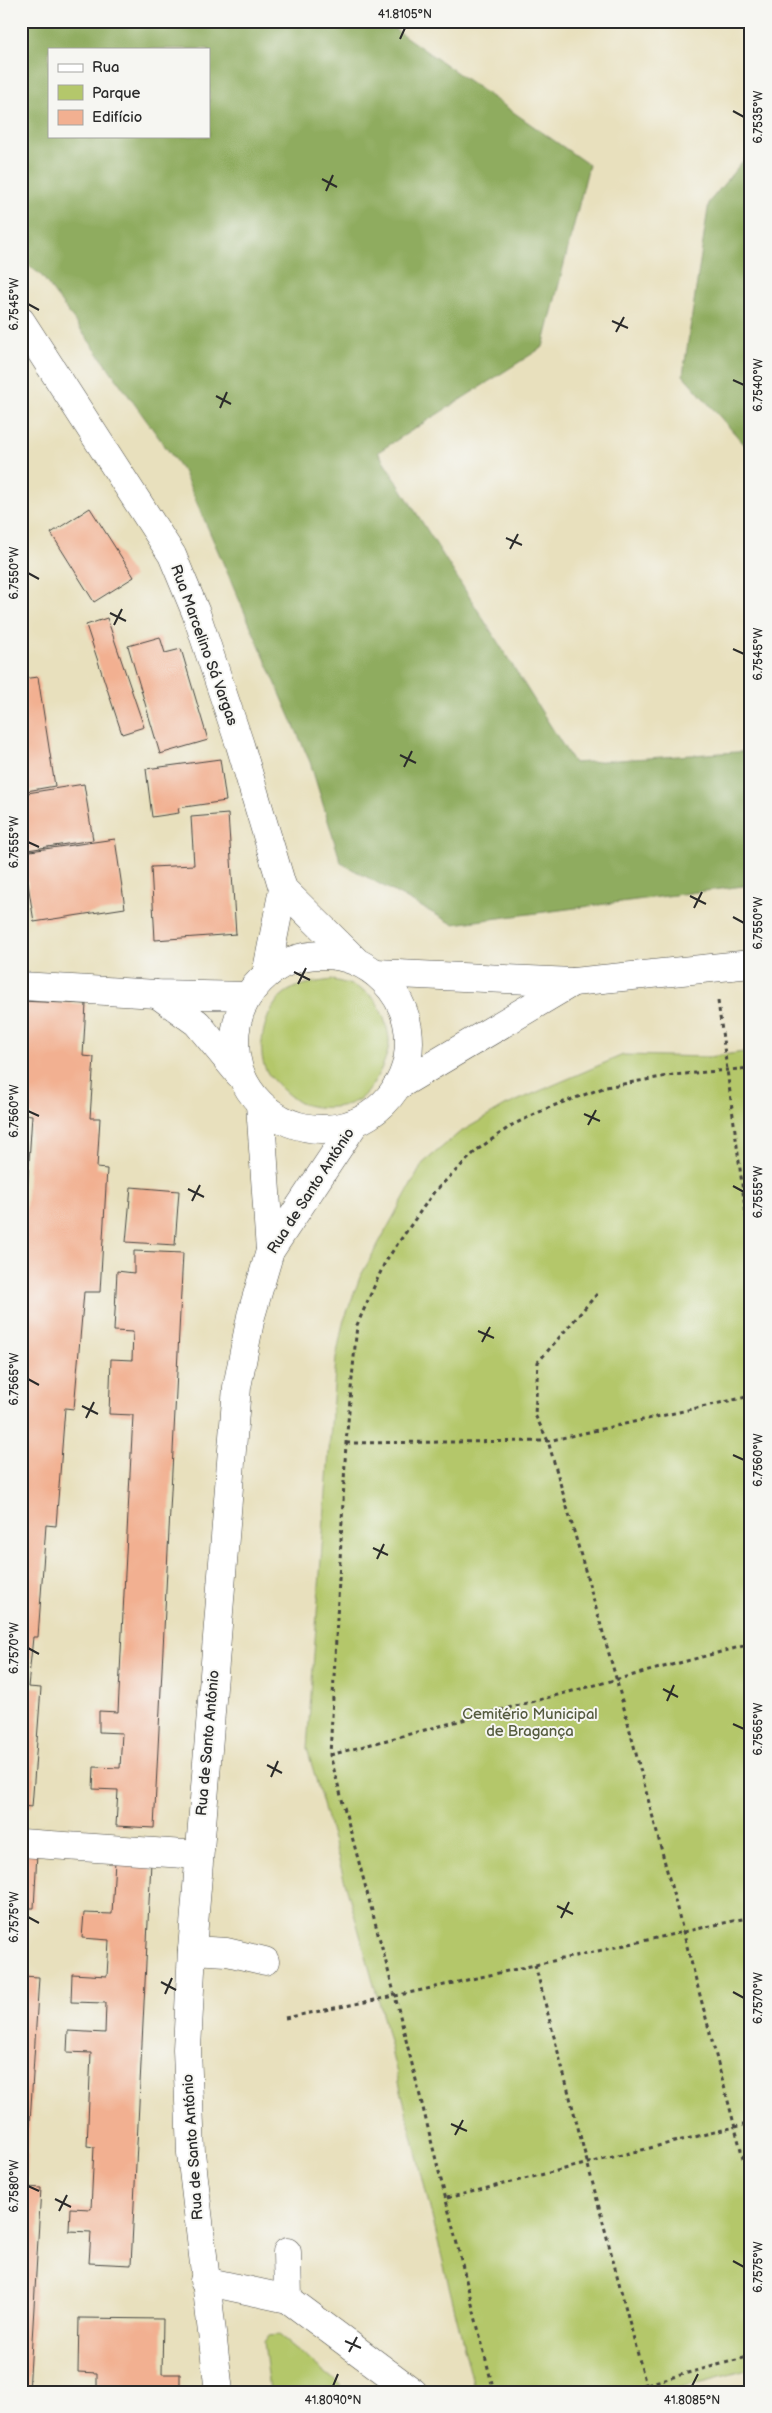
<svg xmlns="http://www.w3.org/2000/svg" width="772" height="2413" viewBox="0 0 772 2413" font-family="'Balsamiq Sans',sans-serif">
<style>
.green{fill:#b4c76b;stroke:#70794b}
.forest{fill:#8fac5f;stroke:#5d6c45;fill-rule:evenodd}
.building{fill:#f2b091}
.lines{fill:none;stroke-linecap:round;stroke-linejoin:round}
.street-casing{stroke:#474641;stroke-width:29}
.secondary-casing{stroke:#474641;stroke-width:29}
.path{stroke:#474641;stroke-width:3;stroke-dasharray:4 4;stroke-linecap:butt}
.street{stroke:#fff;stroke-width:28}
.secondary{stroke:#fff;stroke-width:28}
.ticks{fill:none;stroke:#2b2b2b;stroke-width:2}
.labels{text-anchor:middle;dominant-baseline:central;stroke-width:4;stroke-linejoin:round;paint-order:stroke}
.street-label{font-size:15px;fill:#2b2b2b;stroke:#f6f6f2}
.park-label{font-size:15px;fill:#545a3e;stroke:#f6f6f2}
.neatline{fill:none;stroke:#2b2b2b;stroke-width:2}
.ticks-label{font-size:12px;text-anchor:middle;fill:#2b2b2b}
</style>
<rect width="100%" height="100%" fill="#f6f6f2"/>
<filter id="ink" filterUnits="userSpaceOnUse"><feTurbulence type="fractalNoise" baseFrequency=".02" numOctaves="2"/><feDisplacementMap in="SourceGraphic" scale="10" xChannelSelector="R" yChannelSelector="G"/><feConvolveMatrix kernelMatrix="1 2 1 2 8 2 1 2 1" color-interpolation-filters="sRGB"/></filter>
<filter id="wash" filterUnits="userSpaceOnUse"><feTurbulence type="fractalNoise" baseFrequency=".0096" numOctaves="4" result="noise"/><feDisplacementMap in="SourceGraphic" scale="20" xChannelSelector="R" yChannelSelector="G"/><feGaussianBlur stdDeviation="1.12" result="paint"/><feColorMatrix in="noise" values="0 0 0 0 0 0 0 0 0 0 0 0 0 0 0 0 0 1.4 0 .05"/><feComposite in="paint" operator="in"/></filter>
<g filter="url(#wash)">
<rect width="100%" height="100%" fill="#e8e0bd"/>
<g class="green">
<path d="M332,980c15,3 30,7 41,18 7,6 16,32 16,42 1,15 -15,47 -27,57 -14,12 -45,13 -62,6 -8,-4 -29,-23 -33,-31 -13,-23 -1,-68 21,-81 14,-8 30,-9 44,-11z"/>
<path d="M751,1051v1318l-87,23h-189l-94,-383 -74,-261 29,-390 7,-35 17,-46 63,-114 36,-30 46,-27 118,-51 86,2z"/>
<path d="M279,2335l70,57h-79l-6,-50 4,-6z"/>
</g>
<g class="forest">
<path d="M21,21h362l206,144 -46,182 -165,105 196,311 177,-12v134l-298,39 -112,-61 -31,-101 -127,-291 -141,-195 -21,-17zM49,49h160v87h-160z"/>
<path d="M751,151v301l-68,-77 26,-173z"/>
</g>
<g id="blocks">
<g class="building">
<path d="M90,508l44,69 -40,25 -43,-69z"/>
<path d="M107,618l37,109 -22,7 -36,-109z"/>
<path d="M160,637l5,16 16,-4 27,91 -48,14 -32,-108z"/>
<path d="M38,677l17,109 -34,6v-113z"/>
<path d="M220,759l6,42 -48,7 1,5 -27,4 -6,-48z"/>
<path d="M84,784l9,56 -72,11v-57z"/>
<path d="M228,814l8,120 -81,6 -4,-73 43,-2 -3,-48z"/>
<path d="M115,839l10,69 -91,14 -11,-70z"/>
<path d="M21,1001l65,3 -3,52 11,1 -4,61h10l-3,50 10,1 -7,123h-16l-10,117 -9,-1 -9,118 -10,-1 -8,112h-5l-5,50 13,1 -9,119 -11,-1v-519l11,-172 -8,-1 3,-61h-6z"/>
<path d="M131,1187l48,4 -4,54 -49,-3z"/>
<path d="M134,1251l49,2 -29,575 -38,-2 2,-36 -25,-1 1,-22 26,1 2,-35 -23,-1v-21l19,1 15,-297 -24,-1 2,-55 21,1 1,-28 -19,-1 3,-60 17,2z"/>
<path d="M21,1852l16,1 -3,55h-13z"/>
<path d="M115,1860l36,2 -20,403 -42,-2 2,-31 -22,-1 1,-23 21,1 3,-62 -7,-1 4,-93 -24,-1 1,-21 37,2 1,-30 -35,-1 1,-28 35,2 2,-36 -27,-2 2,-25 28,1z"/>
<path d="M21,1914h6l-4,56h-2z"/>
<path d="M21,1976l18,1 -13,210 15,1 -12,204h-8z"/>
<path d="M79,2318l84,1 -1,55h18v18h-83v-19l-19,-1z"/>
</g>
</g>
</g>
<g filter="url(#ink)">
<use href="#blocks" fill-opacity="0" stroke="#474641" stroke-width="1"/>
<g class="lines">
<defs>
<g id="street">
<path d="M21,321l151,234 24,58 44,132 43,144 -17,86"/>
<path d="M283,889l73,72"/>
<path d="M21,1843l178,12"/>
<path d="M192,1950l35,2 38,9"/>
<path d="M287,2252l1,47"/>
<path d="M204,2281l84,18 125,93"/>
</g>
<g id="secondary">
<circle cx="322" cy="1042" r="87"/>
<path d="M376,973l197,9 178,-18"/>
<path d="M21,986l136,8 91,2"/>
<path d="M157,994l40,29 42,51"/>
<path d="M396,1087l177,-105"/>
<path d="M260,1104l10,147"/>
<path d="M219,2392l-28,-239 -4,-104 5,-99 45,-563 14,-71 19,-65 85,-128"/>
</g>
</defs>
<use href="#street" class="street-casing"/>
<use href="#secondary" class="secondary-casing"/>
<g class="path">
<path d="M718,1001l33,252"/>
<path d="M597,1294l-59,68 -3,53 13,26 68,237 135,510"/>
<path d="M346,1443l202,-2 203,-45"/>
<path d="M330,1755l421,-111"/>
<path d="M535,1965l111,420"/>
<path d="M285,2018l110,-22 356,-79"/>
<path d="M447,2198l304,-75"/>
<path d="M494,2392l-99,-396 -65,-241 16,-312 11,-118 28,-63 49,-70 43,-42 35,-25 38,-18 56,-20 67,-12 78,-7"/>
<path d="M617,2392l134,-36"/>
</g>
<use href="#street" class="street"/>
<use href="#secondary" class="secondary"/>
</g>
</g>
<path class="ticks" d="M400,39l5,-11M733,111l11,6M322,179l15,8M326,191l7,-16M28,304l11,6M612,321l16,7M616,332l8,-15M733,380l11,5M216,396l15,8M220,408l7,-16M506,538l16,7M510,549l8,-15M28,573l11,6M110,613l16,8M114,625l8,-16M733,649l11,5M400,755l16,8M404,767l8,-16M28,842l11,5M690,896l16,8M694,908l8,-16M733,917l11,6M294,972l16,8M298,984l8,-16M28,1111l11,5M584,1114l16,7M588,1125l8,-15M733,1186l11,6M188,1189l16,8M192,1201l8,-16M478,1331l16,7M482,1342l8,-15M28,1379l11,6M82,1406l16,8M86,1418l8,-16M733,1455l11,5M373,1548l15,7M377,1559l7,-15M28,1648l11,6M663,1689l15,8M667,1701l7,-16M733,1724l11,5M267,1765l15,8M271,1777l7,-16M557,1906l16,8M28,1917l11,6M561,1918l8,-16M161,1982l15,8M733,1992l11,6M165,1994l7,-16M451,2124l16,7M455,2135l8,-15M28,2186l11,5M55,2199l16,8M59,2211l8,-16M733,2261l11,6M345,2341l16,7M349,2352l8,-15M333,2386l5,-12M692,2386l6,-12"/>
<g class="labels">
<g class="street-label">
<text transform="translate(204 645) rotate(70)">Rua Marcelino Sá Vargas</text>
<text transform="translate(311 1191) rotate(-57)">Rua de Santo António</text>
<text transform="translate(208 1743) rotate(-85)">Rua de Santo António</text>
<text transform="translate(193 2147) rotate(-94)">Rua de Santo António</text>
</g>
<g class="park-label">
<text x="530" y="1714">Cemitério Municipal<tspan x="530" dy="17">de Bragança</tspan></text>
</g>
</g>
<rect width="772" height="2413" fill="none" stroke="#f6f6f2" stroke-width="55"/>
<rect x="48" y="48" width="162" height="90" fill="#f6f6f2" stroke="#a5a5a2"/>
<rect x="58" y="64" width="25" height="8" fill="#ffffff" stroke="#a5a5a2"/>
<text x="92" y="72" font-size="15" fill="#2b2b2b">Rua</text>
<rect x="58" y="85" width="25" height="15" fill="#b4c76b" stroke="#a5a5a2"/>
<text x="92" y="98" font-size="15" fill="#2b2b2b">Parque</text>
<rect x="58" y="110" width="25" height="15" fill="#f2b091" stroke="#a5a5a2"/>
<text x="92" y="122" font-size="15" fill="#2b2b2b">Edifício</text>
<rect x="28" y="28" width="716" height="2358" class="neatline"/>
<g class="ticks-label">
<text x="405" y="18">41.8105°N</text>
<text transform="translate(758 117) rotate(-90)" y="4">6.7535°W</text>
<text transform="translate(14 304) rotate(-90)" y="4">6.7545°W</text>
<text transform="translate(758 385) rotate(-90)" y="4">6.7540°W</text>
<text transform="translate(14 573) rotate(-90)" y="4">6.7550°W</text>
<text transform="translate(758 654) rotate(-90)" y="4">6.7545°W</text>
<text transform="translate(14 842) rotate(-90)" y="4">6.7555°W</text>
<text transform="translate(758 923) rotate(-90)" y="4">6.7550°W</text>
<text transform="translate(14 1111) rotate(-90)" y="4">6.7560°W</text>
<text transform="translate(758 1192) rotate(-90)" y="4">6.7555°W</text>
<text transform="translate(14 1379) rotate(-90)" y="4">6.7565°W</text>
<text transform="translate(758 1460) rotate(-90)" y="4">6.7560°W</text>
<text transform="translate(14 1648) rotate(-90)" y="4">6.7570°W</text>
<text transform="translate(758 1729) rotate(-90)" y="4">6.7565°W</text>
<text transform="translate(14 1917) rotate(-90)" y="4">6.7575°W</text>
<text transform="translate(758 1998) rotate(-90)" y="4">6.7570°W</text>
<text transform="translate(14 2186) rotate(-90)" y="4">6.7580°W</text>
<text transform="translate(758 2267) rotate(-90)" y="4">6.7575°W</text>
<text x="333" y="2404">41.8090°N</text>
<text x="692" y="2404">41.8085°N</text>
</g>
</svg>
